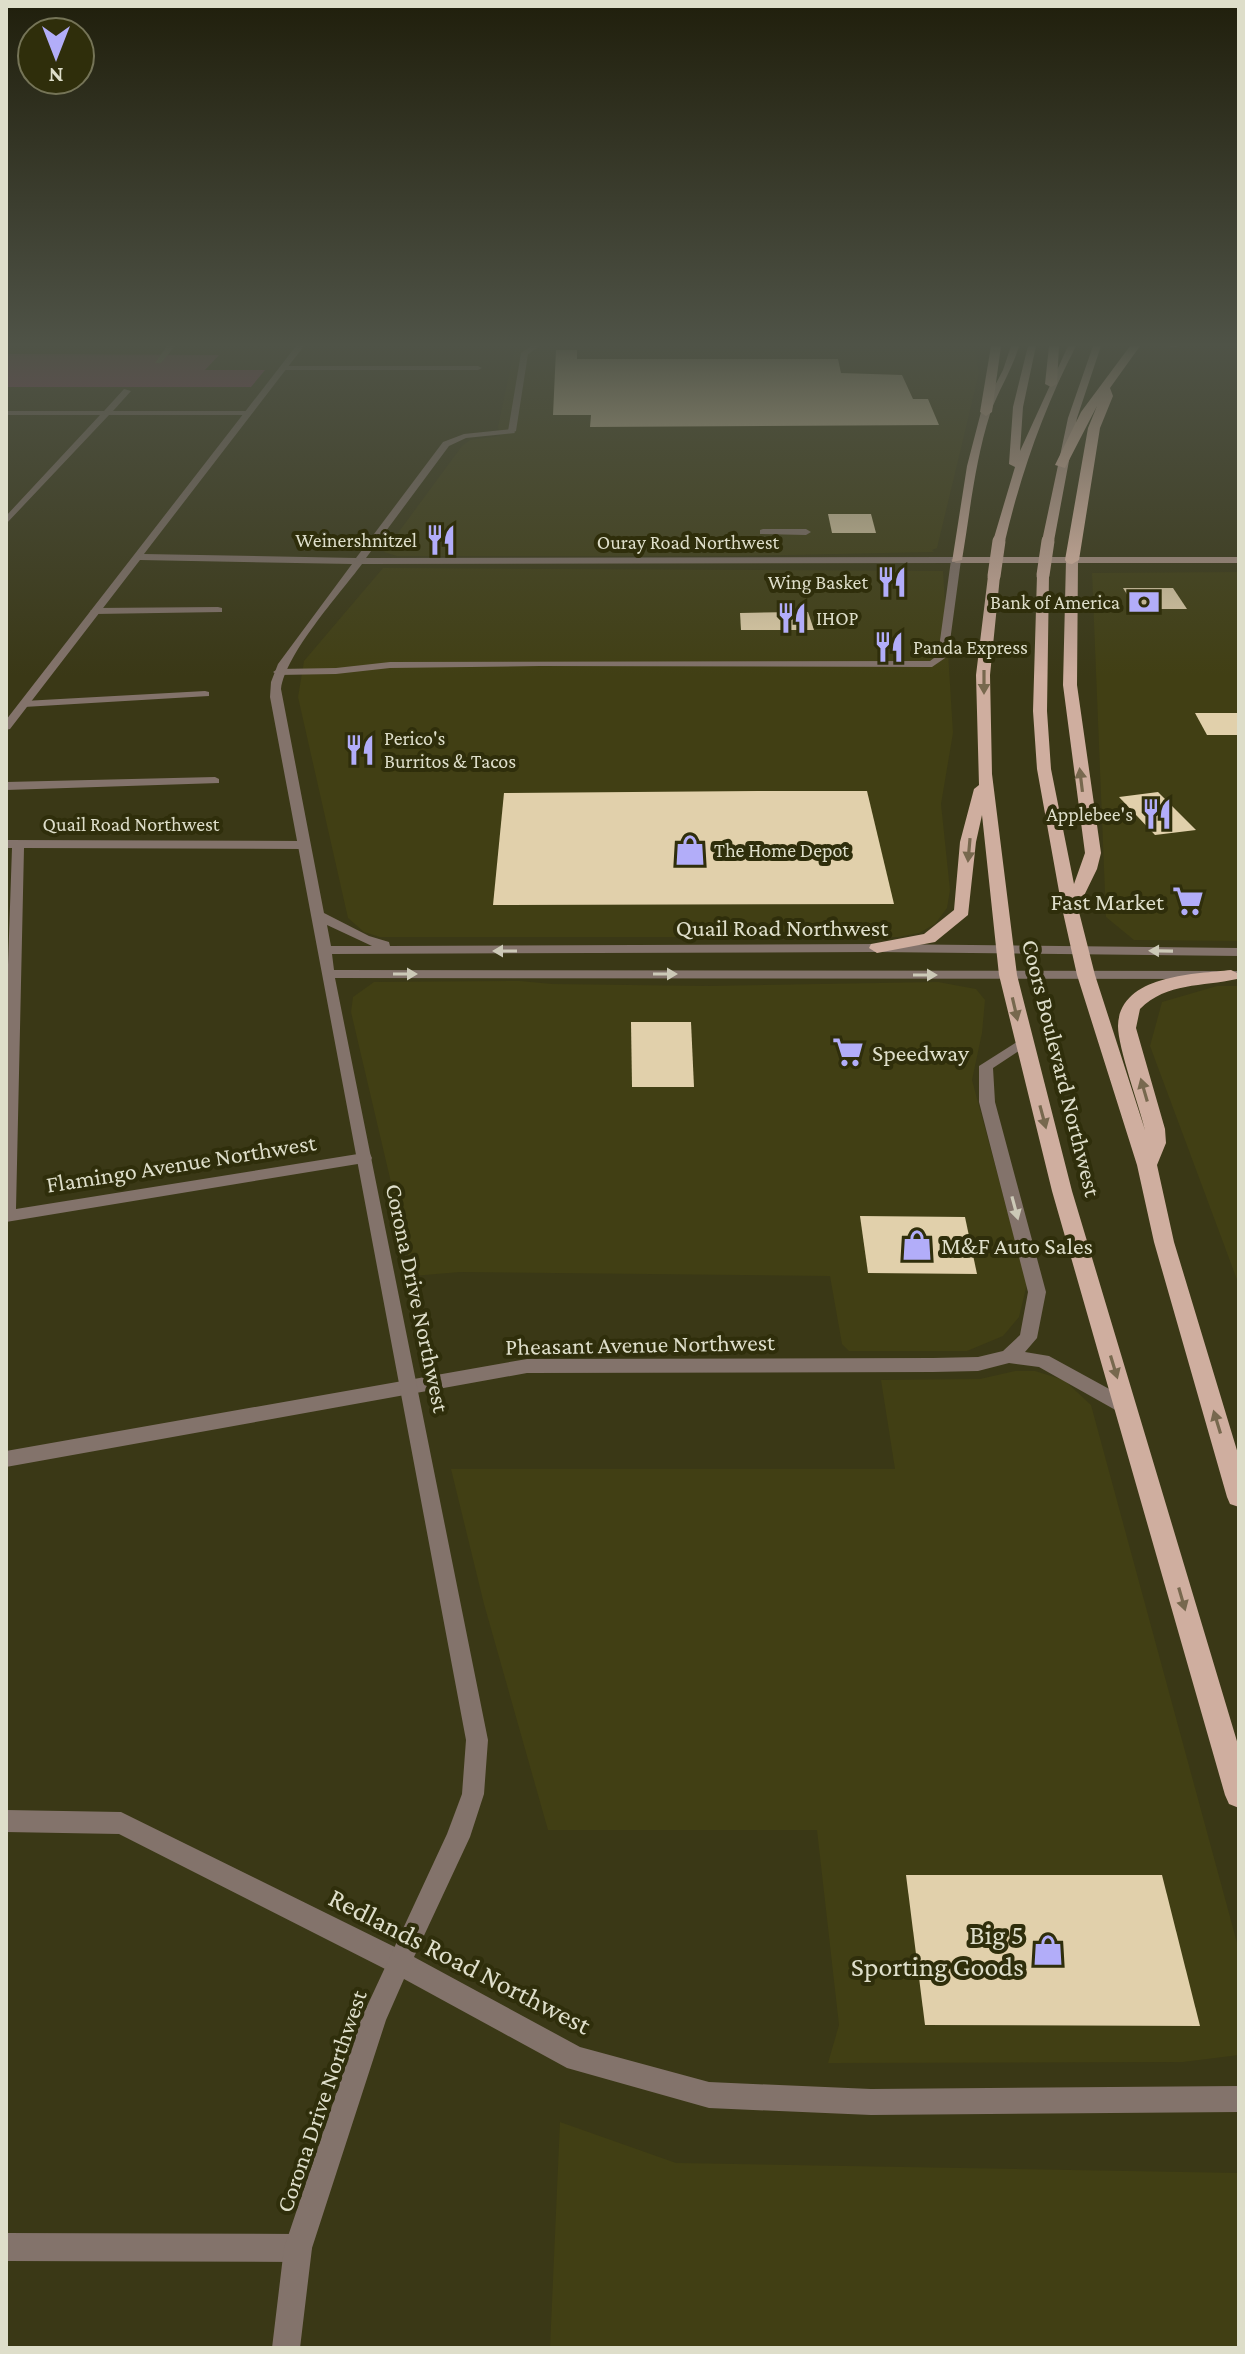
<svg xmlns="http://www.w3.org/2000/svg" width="1245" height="2354" viewBox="0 0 1245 2354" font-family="'Crimson Pro',serif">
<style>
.built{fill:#413f14}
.green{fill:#933b6f}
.building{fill:#e1d0ab}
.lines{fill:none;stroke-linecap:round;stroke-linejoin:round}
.minor{fill:#83736b;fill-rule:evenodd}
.tertiary{fill:#83736b;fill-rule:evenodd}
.secondary{fill:#ae9488;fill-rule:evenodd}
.primary{fill:#cfae9f;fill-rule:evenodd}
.motorway{fill:#edc5b3;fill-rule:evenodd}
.primary-bridge{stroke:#cfae9f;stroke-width:13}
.oneway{fill:#77684e}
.oneway2{fill:#ccc9b7}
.labels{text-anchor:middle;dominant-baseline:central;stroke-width:8;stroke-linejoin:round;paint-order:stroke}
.far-poi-label{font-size:20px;fill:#dedeca;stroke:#2f2e0b;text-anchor:end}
.far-street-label{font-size:20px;fill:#dedeca;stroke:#2f2e0b}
.poi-label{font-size:24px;fill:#dedeca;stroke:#2f2e0b;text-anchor:start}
.street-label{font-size:24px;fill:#dedeca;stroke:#2f2e0b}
.near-poi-label{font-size:28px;fill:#dedeca;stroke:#2f2e0b;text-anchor:end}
.near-street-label{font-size:28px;fill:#dedeca;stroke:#2f2e0b}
</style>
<rect width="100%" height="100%" fill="#3a3816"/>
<g class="built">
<path d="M515,346h459l5,27 -42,175 -5,2 2,2 -197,4h-340l-13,-4 78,-106 8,-6 30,-4 -2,-9z"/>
<path d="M383,568l560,3 10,162 -12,71 9,86 -3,18 -12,16 -16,9 -21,4h-518l-16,-5 -16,-14 -50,-221 6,-36z"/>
<path d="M1239,572v369l-105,-1 -28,-23 -14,-344z"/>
<path d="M520,981l32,3 155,2 231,-4 38,7 9,11 -3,33 -10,47 55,204 -8,33 -16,19 -36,15h-118l-7,-7 -12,-68 -370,-4 -47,4 -62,-264 2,-15 21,-15z"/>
<path d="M1217,986h22v299l-89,-239 12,-44z"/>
<path d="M1015,1371h20l29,9 27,25 148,545v105l-56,7 -355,1 11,-38 -22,-195h-269l-64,-226 -33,-135h444l-14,-89 99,-1z"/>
<path d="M560,2122l116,41 563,10v175h-689z"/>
</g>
<path class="green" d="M6,354l213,1 -14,15h60l-14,17h-245z"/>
<g class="building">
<path d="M556,350h21v9h261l3,14 61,2 11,24h15l11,26 -349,2 1,-12h-38z"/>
<path d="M828,514h43l5,19h-44z"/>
<path d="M1123,588h50l14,21h-51z"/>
<path d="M798,612h10l6,18h-73l-1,-17z"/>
<path d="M1195,713h44v22h-32z"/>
<path d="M757,791h110l27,113 -401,1 11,-112z"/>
<path d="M1158,792l38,38 -41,5 -36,-38z"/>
<path d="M631,1022h60l3,65h-62z"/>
<path d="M860,1216l105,1 12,57 -109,-1z"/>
<path d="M906,1875h256l38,151 -275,-1z"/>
</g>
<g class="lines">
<g class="minor">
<path d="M167,346h8l-14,17h-6z"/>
<path d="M531,346h9l-12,8 -12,77 -4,2 -4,-2 13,-78z"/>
<path d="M282,366h196l4,2 -4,2h-199z"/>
<path d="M124,389l7,2 -18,20h135l4,2 -4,2h-139l-103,109v-8l94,-101h-94v-4h98z"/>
<path d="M763,529h43l5,3 -5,3 -46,-1v-4z"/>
<path d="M956,557l5,3 -13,96 -16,11 -392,-1 -150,2 -54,6 -58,1 -5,-3 5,-3 58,-1 54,-6 540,-1 8,-6 13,-95z"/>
<path d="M218,607l4,1v4l-127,2 -5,-3 5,-3z"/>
<path d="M205,691l4,1v4l-185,11 -5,-3 5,-3z"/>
<path d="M215,777l4,2v4l-213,7v-8z"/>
<path d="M6,840l298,1 6,4 -6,4 -280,-1 -8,361 348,-56 6,1 2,4 -2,4 -364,60v-199l6,-175h-6z"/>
<path d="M1023,1038l5,1 2,3 -2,3 -35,23 2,34 51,190 -9,46 -12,14 24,4 84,46 2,5 -2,5 -7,2 -7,-2 -80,-45 -30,-4 -31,8 -45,1 -406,1 -521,94v-16l521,-92 406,-1 45,-1 25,-6 17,-16 8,-43 -49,-190v-36z"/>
<path d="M6,1810l115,2 288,142 3,9 -3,9 -9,3 -9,-3 -272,-138 -113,-2z"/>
<path d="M6,2233l292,1 10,4 4,10 -4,10 -10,4 -292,-1z"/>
</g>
<g class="tertiary">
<path d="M296,346h8l-160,208 212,4 87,-116 21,-8 48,-5 3,4 -49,5 -17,8 -83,112 590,-1 5,3 -5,3 -594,1c-23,31 -76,89 -81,125l43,224 45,23 20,6 1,4 487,-2 362,4v8l-362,-4 -545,2 2,16 905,1v8l-904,-1 153,762 -4,54 -14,43 -56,120 166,90 129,35 162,7 368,-3v26l-368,3 -162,-7 -142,-40 -163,-89 -18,41 -74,228 -12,100h-28l12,-100 78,-231 85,-183 15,-40 4,-54 -196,-1043 1,-15 7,-18 74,-100 -212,-4 -130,169 -4,1v-10zM327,925l45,21h-41z"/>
<path d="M1167,346h11l-4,2z"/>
</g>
<path class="secondary" d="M1239,557v6h-283l-5,-3 5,-3z"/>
<g class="primary">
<path d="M1011,346h8c-7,24 -21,45 -29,68 -15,47 -20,98 -28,146l-10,2 15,-96 14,-54 22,-42z"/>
<path d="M1028,346h8l-13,61 -3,44 48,-105h8c-32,62 -55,127 -71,195l-6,3 -6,-3 22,-74 -6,-3 4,-57z"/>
<path d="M1093,346h8l-24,72 -23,123 -6,3 -6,-3 26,-123z"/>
<path d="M1072,556l6,4 -1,125 24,168 -4,16 -19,39 17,67 50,155c-6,-25 -27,-82 -27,-104 1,-51 76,-52 113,-56l8,4 -2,5c-35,8 -70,3 -97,30l-4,19 29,101 1,14 -9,22 17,77 65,215v50l-9,-3 -3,-7 -73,-255 -17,-77 -60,-190 -15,-67 -25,-139 -4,-58 4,-136 6,-4 6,4 -2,136 4,58 23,115 11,-31 -22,-168 3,-125z"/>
<path d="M994,572l6,4 -10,99 2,99 25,201 55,216 167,557v60l-10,-4 -4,-9 -173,-604 -53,-216 -17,-160 -6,27 -8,73 -33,27 -58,11 -8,-5 2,-4 53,-10 30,-24 6,-68 14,-53 5,-4 -3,-110 12,-99z"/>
</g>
<g class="motorway">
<path d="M991,346h10l-9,66 -6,4 -6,-4z"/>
<path d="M1049,346h10l-2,38 -6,3 -6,-3z"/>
<path d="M1130,346h10l-30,42 3,8 -13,32 -21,132 -7,4 -5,-1 -2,-3 23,-132 9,-22 -32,62 -10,-3 26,-53z"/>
</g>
<g class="primary-bridge">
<path d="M1043,575l5,-34"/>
<path d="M994,576l5,-35"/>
</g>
</g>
<defs><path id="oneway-solid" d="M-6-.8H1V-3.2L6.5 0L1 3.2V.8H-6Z" transform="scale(2)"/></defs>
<g class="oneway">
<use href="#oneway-solid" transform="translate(984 682) rotate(90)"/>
<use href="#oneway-solid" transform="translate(1081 780) rotate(-97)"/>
<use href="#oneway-solid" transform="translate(969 850) rotate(95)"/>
<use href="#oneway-solid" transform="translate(1015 1009) rotate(77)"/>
<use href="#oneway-solid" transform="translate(1144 1090) rotate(-106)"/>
<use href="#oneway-solid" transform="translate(1043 1117) rotate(75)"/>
<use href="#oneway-solid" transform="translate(1114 1367) rotate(73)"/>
<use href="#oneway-solid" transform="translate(1217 1422) rotate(-107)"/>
<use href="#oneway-solid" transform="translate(1182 1599) rotate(74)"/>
</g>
<g class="oneway2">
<use href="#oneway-solid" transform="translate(505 951) rotate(-180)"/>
<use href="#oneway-solid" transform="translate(1161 951) rotate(-179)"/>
<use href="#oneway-solid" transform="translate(405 974)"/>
<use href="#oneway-solid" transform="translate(665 974)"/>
<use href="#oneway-solid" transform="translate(925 975)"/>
<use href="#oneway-solid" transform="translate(1015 1208) rotate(75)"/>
</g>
<linearGradient id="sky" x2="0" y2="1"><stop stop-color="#201f0c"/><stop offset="0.51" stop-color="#4f5347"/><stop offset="1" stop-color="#4f5347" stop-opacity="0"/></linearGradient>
<rect width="1245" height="676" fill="url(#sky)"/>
<defs>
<symbol id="restaurant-bare" viewBox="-9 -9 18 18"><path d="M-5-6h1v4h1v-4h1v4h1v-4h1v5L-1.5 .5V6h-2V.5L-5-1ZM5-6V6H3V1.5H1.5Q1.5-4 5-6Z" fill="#b2adf9" stroke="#2f2e0b" stroke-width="2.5" paint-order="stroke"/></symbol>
<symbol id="bank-bare" viewBox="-9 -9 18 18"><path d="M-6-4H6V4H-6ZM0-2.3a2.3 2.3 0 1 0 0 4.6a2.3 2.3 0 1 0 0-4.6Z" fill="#b2adf9" stroke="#2f2e0b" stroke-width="2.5" paint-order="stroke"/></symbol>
<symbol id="shop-bare" viewBox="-9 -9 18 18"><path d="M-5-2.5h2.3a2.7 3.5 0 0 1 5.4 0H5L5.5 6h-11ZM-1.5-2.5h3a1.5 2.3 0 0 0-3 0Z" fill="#b2adf9" stroke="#2f2e0b" stroke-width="2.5" paint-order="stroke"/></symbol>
<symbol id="supermarket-bare" viewBox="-9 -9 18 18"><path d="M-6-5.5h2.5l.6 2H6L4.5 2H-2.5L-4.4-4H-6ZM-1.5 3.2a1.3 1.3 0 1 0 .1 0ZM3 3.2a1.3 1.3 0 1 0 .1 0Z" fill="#b2adf9" stroke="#2f2e0b" stroke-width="2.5" paint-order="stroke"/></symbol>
</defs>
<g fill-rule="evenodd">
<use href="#restaurant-bare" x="419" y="518" width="44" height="44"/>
<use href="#restaurant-bare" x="870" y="560" width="44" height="44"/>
<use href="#bank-bare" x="1122" y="580" width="44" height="44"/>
<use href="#restaurant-bare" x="770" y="596" width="44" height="44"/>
<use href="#restaurant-bare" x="867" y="625" width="44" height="44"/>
<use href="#restaurant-bare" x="338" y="728" width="44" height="44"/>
<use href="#restaurant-bare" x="1135" y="792" width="44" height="44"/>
<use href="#shop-bare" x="668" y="828" width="44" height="44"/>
<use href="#supermarket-bare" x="1166" y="879" width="44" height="44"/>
<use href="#supermarket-bare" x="826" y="1030" width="44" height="44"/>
<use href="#shop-bare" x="895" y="1223" width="44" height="44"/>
<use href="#shop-bare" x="1026" y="1928" width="44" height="44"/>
</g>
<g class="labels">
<g class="far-poi-label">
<text x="417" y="540">Weinershnitzel</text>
<text x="868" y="582">Wing Basket</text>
<text x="1120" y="602">Bank of America</text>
<text x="816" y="618" text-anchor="start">IHOP</text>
<text x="913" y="647" text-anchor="start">Panda Express</text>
<text x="384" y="738" text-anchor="start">Perico's<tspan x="384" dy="23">Burritos &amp; Tacos</tspan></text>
<text x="1133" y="814">Applebee's</text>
<text x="714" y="850" text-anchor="start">The Home Depot</text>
</g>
<g class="far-street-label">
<text x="688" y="542">Ouray Road Northwest</text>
<text x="131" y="824">Quail Road Northwest</text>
</g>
<g class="poi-label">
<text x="1164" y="901" text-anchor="end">Fast Market</text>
<text x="872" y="1052">Speedway</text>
<text x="941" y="1245">M&amp;F Auto Sales</text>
</g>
<g class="street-label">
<text x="782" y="927">Quail Road Northwest</text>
<text transform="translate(1062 1068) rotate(76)">Coors Boulevard Northwest</text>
<text transform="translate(181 1163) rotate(-9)">Flamingo Avenue Northwest</text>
<text transform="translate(418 1298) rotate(78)">Corona Drive Northwest</text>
<text transform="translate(640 1344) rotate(-1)">Pheasant Avenue Northwest</text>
<text transform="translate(321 2101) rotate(-71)">Corona Drive Northwest</text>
</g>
<g class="near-poi-label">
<text x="1024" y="1934">Big 5<tspan x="1024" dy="32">Sporting Goods</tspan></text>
</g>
<g class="near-street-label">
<text transform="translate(460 1961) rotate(27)">Redlands Road Northwest</text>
</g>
</g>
<rect width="1245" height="2354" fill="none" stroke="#dedeca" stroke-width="16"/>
<g transform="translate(56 56) rotate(180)"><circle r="38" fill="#2f2e0b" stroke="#757457" stroke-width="2"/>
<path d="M0-6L14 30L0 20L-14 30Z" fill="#b2adf9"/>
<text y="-12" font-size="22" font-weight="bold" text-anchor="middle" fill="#dedeca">N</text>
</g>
</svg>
